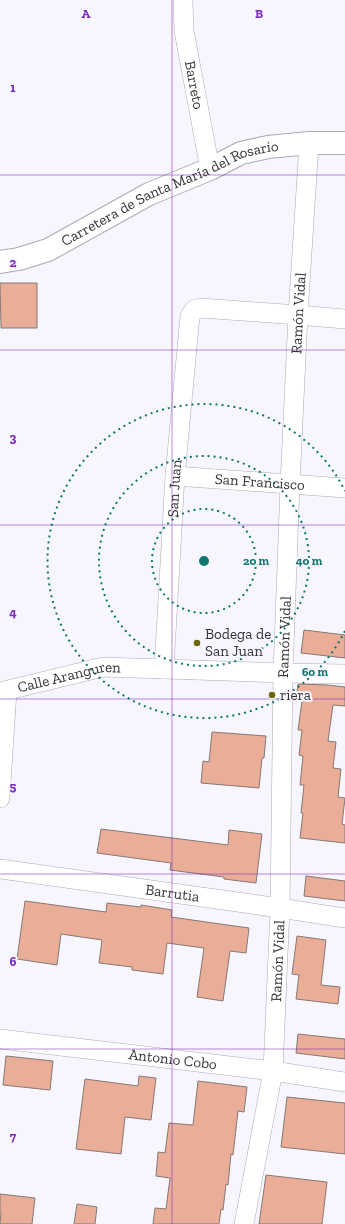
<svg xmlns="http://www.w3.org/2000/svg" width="345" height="1224" viewBox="0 0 345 1224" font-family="'Zilla Slab',serif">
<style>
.building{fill:#e9ad98;stroke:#867873}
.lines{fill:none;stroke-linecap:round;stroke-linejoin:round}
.street-casing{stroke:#aba9b6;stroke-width:20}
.secondary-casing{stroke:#aba9b6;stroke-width:24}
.street{stroke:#fff;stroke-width:19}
.secondary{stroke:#fff;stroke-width:22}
.grid{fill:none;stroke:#7b2cbf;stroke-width:1;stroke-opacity:0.55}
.ring{fill:none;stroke:#0f766e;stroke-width:2;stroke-dasharray:2 4}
.poi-dot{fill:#6c6700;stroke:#f7f6fe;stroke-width:1.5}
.labels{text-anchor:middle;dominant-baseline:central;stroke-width:4;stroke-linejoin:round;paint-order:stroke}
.street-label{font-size:15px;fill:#343338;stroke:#f7f6fe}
.poi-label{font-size:15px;fill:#343338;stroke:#f7f6fe;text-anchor:start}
.grid-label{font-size:13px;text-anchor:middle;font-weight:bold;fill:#7b2cbf;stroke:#f7f6fe;stroke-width:4;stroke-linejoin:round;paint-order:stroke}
.centre{fill:#0f766e;stroke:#f7f6fe;stroke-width:2}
.ring-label{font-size:12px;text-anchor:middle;font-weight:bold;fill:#0f766e;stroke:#f7f6fe;stroke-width:4;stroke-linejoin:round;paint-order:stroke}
</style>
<rect width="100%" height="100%" fill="#f7f6fe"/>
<g class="building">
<path d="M0,283h37v45h-36z"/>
<path d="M304,630l41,5v23l-44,-5z"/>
<path d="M298,684l29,1 18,2v19l-12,-1 -5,36 8,1 -3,26 8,1 -3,28 7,1 -3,26 3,1v18l-45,-5 3,-25h-2l3,-28h-4l3,-29 -4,-1 3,-25h-4l4,-29h-6z"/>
<path d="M212,732l54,4 -2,22h-2l-3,30 -58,-5 2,-22 6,1z"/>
<path d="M101,829l127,16 1,-15 33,4 -6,49 -32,-4v-2l-54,-7 1,-7 -74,-10z"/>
<path d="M306,876l39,5v20l-41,-5z"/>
<path d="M25,901l81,11 1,-9 34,4v-2l31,5 -1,7 78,11 -3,25 -16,-2 -7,50 -26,-4 7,-49 -37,-5 -4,31 -31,-4v-3l-33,-4 3,-23 -41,-6 -4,31 -40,-6z"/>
<path d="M297,936l29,4 -5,45 19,2 -2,17 -42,-5 3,-24 -7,-1z"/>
<path d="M298,1034l47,5v20l-49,-6z"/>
<path d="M6,1056l47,5 -3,29 -47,-5z"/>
<path d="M139,1076l17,2 -5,42 -26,-3 -4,37 -45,-5 9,-70 53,7z"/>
<path d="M198,1081l49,6 -3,25 -6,-1 -5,44 -2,-1 -3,31 -2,-1 -3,26 -2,-1 -2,15h-66l2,-16 11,1 4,-31 -14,-2 2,-24 7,1 4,-30 24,2z"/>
<path d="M287,1097l58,6v51l-64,-7z"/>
<path d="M266,1175l61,7 -5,42h-63z"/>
<path d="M0,1194l35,4 -3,26h-32l1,-12h-1z"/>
<path d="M77,1204l20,3 -2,17h-21z"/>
</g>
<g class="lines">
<defs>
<g id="street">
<path id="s1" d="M183,0l1,31 26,138"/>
<path id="s2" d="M175,476l170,12"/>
<path id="s3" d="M164,669l11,-193 15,-160 4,-6 7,-2 97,7 47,4"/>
<path id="s4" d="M0,692l103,-25 180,6 62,1"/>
<path d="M0,798l7,-107"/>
<path id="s5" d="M0,869l280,39 65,10"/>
<path id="s6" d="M0,1039l273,32 72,11"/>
<path id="s7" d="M244,1224l29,-153 7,-163 3,-235 7,-188 8,-170 11,-172"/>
</g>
<g id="secondary">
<path id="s8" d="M0,262l19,-3 29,-9 101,-56 61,-25 31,-16 27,-6 41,-4h36"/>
</g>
</defs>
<use href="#street" class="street-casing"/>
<use href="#secondary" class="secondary-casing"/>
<use href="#street" class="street"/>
<use href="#secondary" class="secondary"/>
</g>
<path class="grid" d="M172,0v1224M0,175h345M0,350h345M0,525h345M0,699h345M0,874h345M0,1049h345"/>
<g class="ring">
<circle cx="204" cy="561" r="52"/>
<circle cx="204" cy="561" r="105"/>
<path d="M345 631A157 157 0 1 1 345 491"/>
</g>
<g class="poi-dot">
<circle cx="197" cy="643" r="4"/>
<circle cx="272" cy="695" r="4"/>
</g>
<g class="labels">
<g class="street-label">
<text stroke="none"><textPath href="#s1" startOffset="86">Barreto</textPath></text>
<text stroke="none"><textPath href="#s8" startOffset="185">Carretera de Santa María del Rosario</textPath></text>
<text stroke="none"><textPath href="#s7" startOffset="914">Ramón Vidal</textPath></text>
<text stroke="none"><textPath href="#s2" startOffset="85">San Francisco</textPath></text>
<text stroke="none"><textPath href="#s3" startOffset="181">San Juan</textPath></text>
<text stroke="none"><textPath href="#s7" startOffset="590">Ramón Vidal</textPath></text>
<text stroke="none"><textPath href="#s4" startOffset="71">Calle Aranguren</textPath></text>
<text stroke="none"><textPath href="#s5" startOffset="174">Barrutia</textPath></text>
<text stroke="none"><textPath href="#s7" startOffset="266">Ramón Vidal</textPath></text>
<text stroke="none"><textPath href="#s6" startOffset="174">Antonio Cobo</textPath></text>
</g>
<g class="poi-label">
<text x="205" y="634">Bodega de<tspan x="205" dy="17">San Juan</tspan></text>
<text x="280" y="695">riera</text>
</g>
</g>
<g class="grid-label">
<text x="86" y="18">A</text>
<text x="259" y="18">B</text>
<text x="13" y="92">1</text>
<text x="13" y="267">2</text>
<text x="13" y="442">3</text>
<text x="13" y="617">4</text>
<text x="13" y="791">5</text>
<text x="13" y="966">6</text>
<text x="13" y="1141">7</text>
</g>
<circle cx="204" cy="561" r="6" class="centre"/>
<g class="ring-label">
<text x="256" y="565">20 m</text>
<text x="309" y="565">40 m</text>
<text x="315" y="676">60 m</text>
</g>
</svg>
